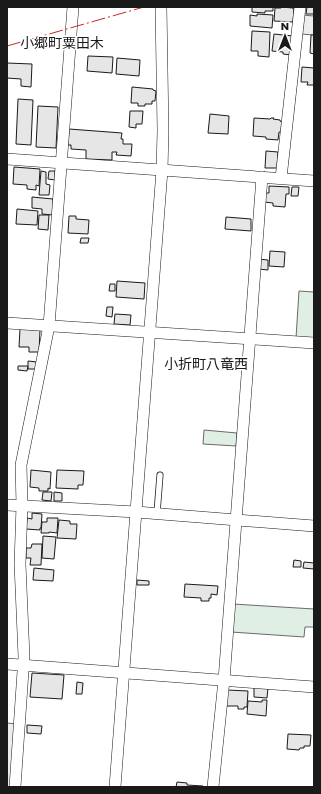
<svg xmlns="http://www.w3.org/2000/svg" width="321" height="794" viewBox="0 0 321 794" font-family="Poppins,'Noto Sans JP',sans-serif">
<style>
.green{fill:#e0efe3;stroke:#6a6a6a}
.parking{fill:#ededed;stroke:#6a6a6a}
.building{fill:#e6e6e6;stroke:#1a1a1a}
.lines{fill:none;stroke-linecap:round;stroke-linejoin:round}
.service-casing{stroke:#1a1a1a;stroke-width:7}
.minor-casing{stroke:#1a1a1a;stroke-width:12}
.service{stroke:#fff;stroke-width:5.5}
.minor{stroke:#fff;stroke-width:11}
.power{stroke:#c62828;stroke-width:1;stroke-dasharray:14 3 2 3;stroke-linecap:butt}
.labels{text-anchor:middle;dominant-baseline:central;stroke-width:3;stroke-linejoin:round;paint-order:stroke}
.quarter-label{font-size:14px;fill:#1a1a1a;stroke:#fff}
</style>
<rect width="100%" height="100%" fill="#fff"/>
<g class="green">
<path d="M299,291l15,1v47l-18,-1z"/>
<path d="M204,430l33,3 -1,13 -33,-2z"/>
<path d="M233,604l81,5v18h-9l-1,10 -73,-5z"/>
</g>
<g class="parking">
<path d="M302,15l12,1v19l-14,-1z"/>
<path d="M7,723l10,1 -6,63h-4z"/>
</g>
<g class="building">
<path d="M252,7h21v4h-8v2l-13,-1z"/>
<path d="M281,7l12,1v1h1l-1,13 -19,-1 1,-13h6z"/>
<path d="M307,7h7v7h-8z"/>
<path d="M257,14l16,1 -1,13 -22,-2v-11l7,1z"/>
<path d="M252,31l18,1 -1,25 -11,-1v-5h-7z"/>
<path d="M274,34l19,2 -2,19 -8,-1v-2l-11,-1z"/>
<path d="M311,35h3v19l-4,-1z"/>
<path d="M88,56l25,1 -1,16 -25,-2z"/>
<path d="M117,58l23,2 -1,16 -23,-2z"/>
<path d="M7,63l25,1 -1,23 -10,-1v-7l-14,-1z"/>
<path d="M302,67l12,1v17h-7l1,-3h-7z"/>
<path d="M132,87l21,2v1l3,1 -1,10h-3v3h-7v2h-7v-3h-7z"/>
<path d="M18,99l15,1 -2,45 -15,-1z"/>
<path d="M38,106l20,1 -2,41 -20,-1z"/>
<path d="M130,111h13l-1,13h-6v4l-7,-1z"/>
<path d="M210,114l19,2 -1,18 -20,-1z"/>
<path d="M254,118l16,1 1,-1h3l-1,1 7,1v1l2,1 -1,10h-2l-1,8 -12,-1v-2l-13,-1z"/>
<path d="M69,129l53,4 -1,6h2v5h9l-1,12 -15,-1 1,-3h-5v8l-26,-1v-9l-15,-1v-4h-3z"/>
<path d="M266,151l12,1 -1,16h-12z"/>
<path d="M14,167l26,2 -1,17 -3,-1v5l-9,-1v-4l-14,-1z"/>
<path d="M41,171l5,1v12l4,1 -1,10h-10z"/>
<path d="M49,171h6v9l-7,-1z"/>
<path d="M269,186l20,1v7h-3l-1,13 -12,-1v-3l-9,-1 1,-9h4z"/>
<path d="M292,187h7l-1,9h-7z"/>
<path d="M32,197l21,2v16l-11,-1v-5l-10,-1z"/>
<path d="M17,209l21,2 -1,14 -21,-1z"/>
<path d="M39,215h10l-1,15 -10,-1z"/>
<path d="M69,216h7v3l13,1 -1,14 -20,-1z"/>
<path d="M226,217l25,2v12l-26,-2z"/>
<path d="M81,238h8l-1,5h-8z"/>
<path d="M270,251l15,1 -1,15 -15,-1z"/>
<path d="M258,259l10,1v10l-10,-1z"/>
<path d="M117,281l28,2 -1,16 -28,-2z"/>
<path d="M110,284h5v7h-6z"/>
<path d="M107,307h6l-1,10 -6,-1z"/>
<path d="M115,314l16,1 -1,10 -16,-1z"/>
<path d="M20,329l20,1 -1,22h-10v-5h-10z"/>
<path d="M28,361l9,1v7h-9z"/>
<path d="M18,366h10l-1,5 -9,-1z"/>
<path d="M31,470l20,2 -1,17 -2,-1v3h-9v-3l-9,-1z"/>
<path d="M57,470l27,1 -1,14h-5v4l-22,-1z"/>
<path d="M43,492h9l-1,9 -9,-1z"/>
<path d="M54,492l8,1v8h-8z"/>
<path d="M32,513l10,1 -1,14h-1v2l-14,-1 1,-11 5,1z"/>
<path d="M47,518h11l-1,15 -8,-1v1h-8l1,-11h5z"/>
<path d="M59,520l11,1v3h7l-1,15 -19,-1z"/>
<path d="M43,536l13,1 -2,22 -12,-1z"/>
<path d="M32,544h10l-1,21h-11l1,-7h-5v-10h5z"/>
<path d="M294,560l7,1v6h-8z"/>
<path d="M304,562l10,1v6l-11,-1z"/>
<path d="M34,568l20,2 -1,11 -20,-1z"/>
<path d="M137,580l12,1v4h-12z"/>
<path d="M185,584l33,2 -1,9 -6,-1v4h-2v3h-8v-3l-17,-1z"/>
<path d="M32,673l32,2 -2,24 -32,-2z"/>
<path d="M77,682l6,1 -1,11h-6z"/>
<path d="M254,687l14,1 -1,10 -13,-1z"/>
<path d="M227,690l21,1 -1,16h-3v2h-6v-3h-12z"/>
<path d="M262,700h5l-1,16 -19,-2 1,-13 14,1z"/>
<path d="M27,725l15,1 -1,8 -14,-1z"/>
<path d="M288,734l23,1 -1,11h-6v2h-4l-1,2 -12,-1z"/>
<path d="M177,782l10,1v2l16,1v1h-27z"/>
</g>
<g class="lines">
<defs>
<path id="service" d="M157,513l3,-38"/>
<g id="minor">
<path d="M7,159l307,22"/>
<path d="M281,178l19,-171"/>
<path d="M7,323l307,20"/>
<path d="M7,505l129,7 178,14"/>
<path d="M7,664l307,23"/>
<path d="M15,787l9,-130 -4,-93 2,-59 -1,-40 28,-139 24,-319"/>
<path d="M115,787l47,-617 1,-39 -2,-124"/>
<path d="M213,787l11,-107 38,-503"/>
</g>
</defs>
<use href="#service" class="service-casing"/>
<use href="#minor" class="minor-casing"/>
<use href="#service" class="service"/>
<use href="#minor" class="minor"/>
<path class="power" d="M7,46l137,-39"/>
</g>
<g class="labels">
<g class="quarter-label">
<text x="62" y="43">小郷町粟田木</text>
<text x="206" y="364">小折町八竜西</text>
</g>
</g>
<rect width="321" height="794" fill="none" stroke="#1a1a1a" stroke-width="16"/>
<g transform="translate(285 36)" stroke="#ffffff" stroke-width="3" paint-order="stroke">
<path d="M0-3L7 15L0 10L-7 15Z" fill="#1a1a1a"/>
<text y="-6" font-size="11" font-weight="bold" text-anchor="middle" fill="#1a1a1a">N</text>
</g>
</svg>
